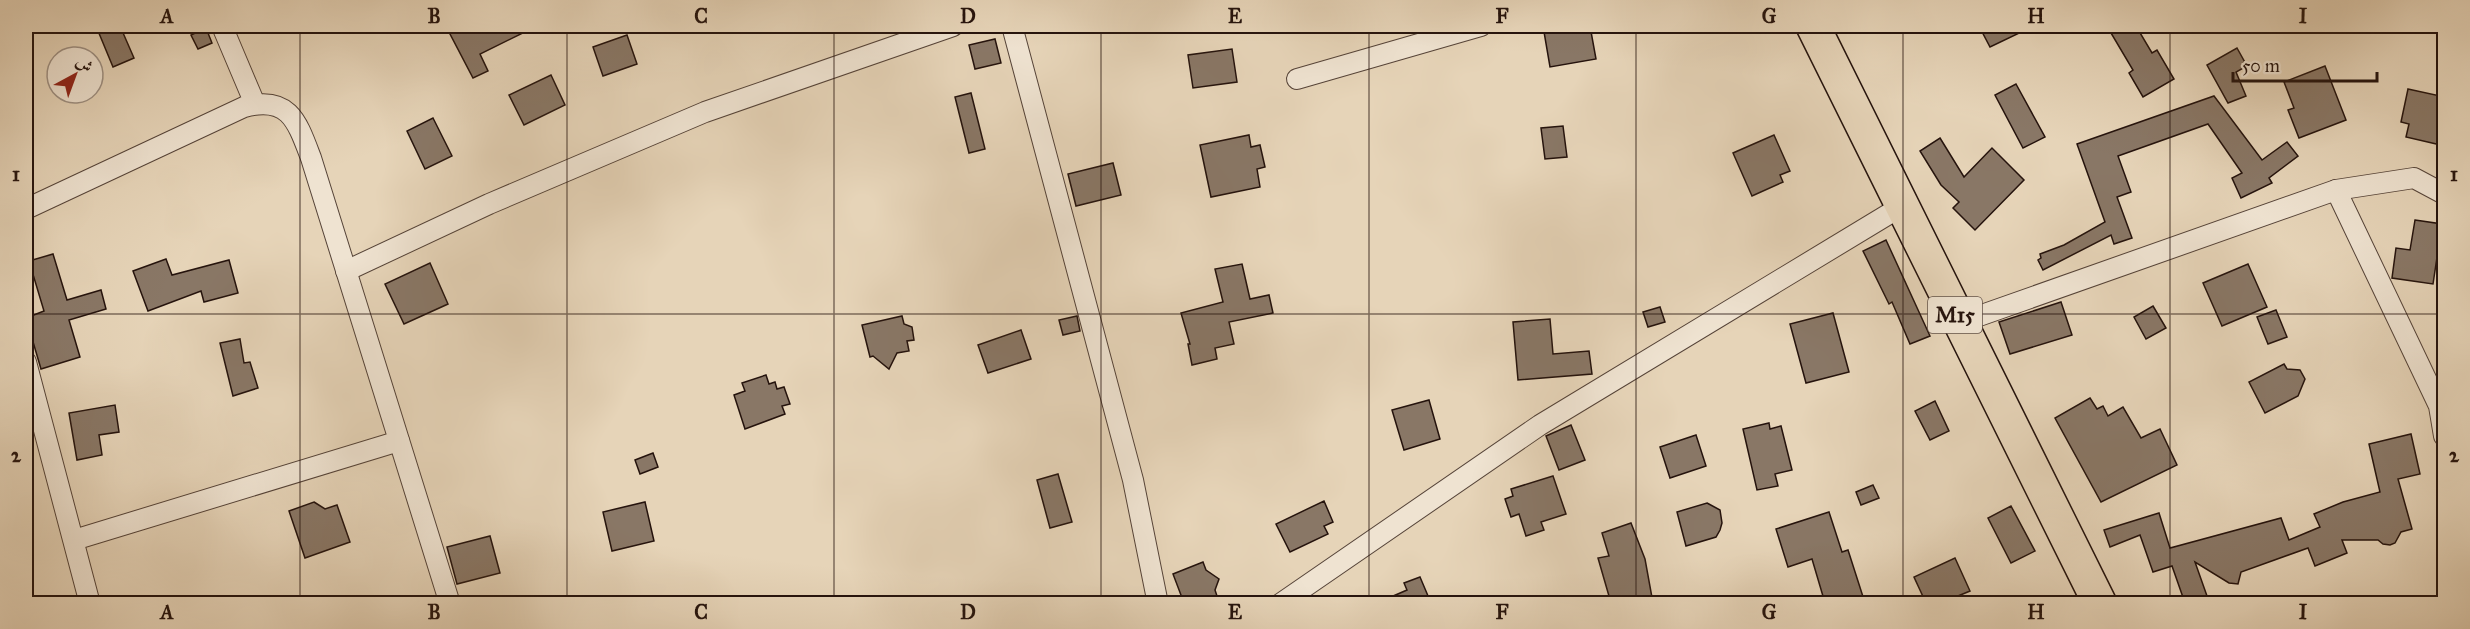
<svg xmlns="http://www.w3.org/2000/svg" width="2470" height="629" viewBox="0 0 2470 629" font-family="'IM FELL Great Primer',Amiri,serif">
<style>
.building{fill:#897766;stroke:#25130d;stroke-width:1.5}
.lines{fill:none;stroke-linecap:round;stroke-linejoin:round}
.minor-casing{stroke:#554338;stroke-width:22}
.trunk-casing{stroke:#25130d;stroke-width:36}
.minor{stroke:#efe3d1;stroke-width:20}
.trunk{stroke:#e6d4b8;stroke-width:33}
.grid{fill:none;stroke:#25130d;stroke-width:1.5;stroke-opacity:0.55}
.labels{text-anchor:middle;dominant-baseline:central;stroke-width:5;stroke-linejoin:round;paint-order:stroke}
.shield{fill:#efe3d1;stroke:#625148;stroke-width:1.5}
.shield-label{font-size:21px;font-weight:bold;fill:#25130d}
.neatline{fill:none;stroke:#25130d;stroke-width:2}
.grid-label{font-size:20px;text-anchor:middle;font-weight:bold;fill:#25130d}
</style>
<rect width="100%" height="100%" fill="#e6d4b8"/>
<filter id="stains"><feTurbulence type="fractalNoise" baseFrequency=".00333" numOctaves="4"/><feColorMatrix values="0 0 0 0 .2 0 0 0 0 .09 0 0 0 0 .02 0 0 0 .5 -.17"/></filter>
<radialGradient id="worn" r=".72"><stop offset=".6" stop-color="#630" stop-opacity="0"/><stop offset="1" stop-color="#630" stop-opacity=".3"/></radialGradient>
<g class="building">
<path d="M96,26h24l14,32 -21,9z"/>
<path d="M462,26h75l-57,28 8,17 -15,7 -24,-46z"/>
<path d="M1543,26h47l6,33 -46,8z"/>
<path d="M1979,26h55l-44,21z"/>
<path d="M2124,26h12l16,27 5,-3 17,29 -31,18 -14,-24 4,-3 -22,-37z"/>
<path d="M206,28l6,15 -14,6 -7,-14z"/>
<path d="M627,35l10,29 -34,12 -10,-29z"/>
<path d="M995,39l6,24 -26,6 -6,-24z"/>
<path d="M2237,48l10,18 -11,6 10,24 -18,7 -21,-38z"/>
<path d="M1232,49l5,33 -44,6 -5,-33z"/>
<path d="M2325,66l21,54 -47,18 -11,-28 6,-2 -10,-26z"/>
<path d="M551,75l14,30 -41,20 -15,-30z"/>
<path d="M2016,84l29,53 -22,11 -28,-53z"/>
<path d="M2408,89l37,8v49l-39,-9 3,-13 -8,-2z"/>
<path d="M971,93l14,56 -16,4 -14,-56z"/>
<path d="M2214,96l48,64 25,-18 11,14 -29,22 3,5 -31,15 -9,-20 10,-5 -34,-49 -90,32 13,36 -14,5 15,41 -18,6 -3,-9 -68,35 -5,-10 3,-2 -1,-4 24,-9 41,-23 -28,-78z"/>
<path d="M433,118l19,38 -27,13 -18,-38z"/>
<path d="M1563,126l4,31 -22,2 -4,-31z"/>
<path d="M1249,135l2,12 9,-2 5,22 -8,2 3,18 -49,10 -11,-52z"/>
<path d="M1774,135l16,36 -10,4 3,7 -31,14 -19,-43z"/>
<path d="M1940,138l24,39 28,-29 32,32 -49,50 -22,-22 6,-6 -18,-17 -21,-34z"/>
<path d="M1113,163l8,32 -45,11 -8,-32z"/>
<path d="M2415,220l27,4 -9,60 -41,-6 4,-30 14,2z"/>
<path d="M1886,240l44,96 -20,8 -18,-42 -3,2 -26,-53z"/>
<path d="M53,254l14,46 34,-10 5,19 -37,11 11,37 -39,12 -15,-51 18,-7 -15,-50z"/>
<path d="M166,259l6,16 57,-15 9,33 -34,9 -3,-11 -53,20 -15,-40z"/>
<path d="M430,263l18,41 -44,20 -19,-40z"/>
<path d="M1242,264l8,35 19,-4 4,18 -44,9 5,22 -19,4 2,11 -25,6 -4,-21h2l-9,-31 42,-11 -8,-33z"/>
<path d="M2248,264l19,43 -45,19 -19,-43z"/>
<path d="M2061,302l11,33 -62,19 -11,-32z"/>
<path d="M2153,306l13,22 -20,11 -12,-22z"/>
<path d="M1660,307l5,15 -17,5 -5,-15z"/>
<path d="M2276,310l11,27 -19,7 -11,-27z"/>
<path d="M1833,313l16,59 -43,11 -16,-59z"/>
<path d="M902,316l2,8 8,3 2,13 -7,1 2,10 -12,2 -8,16 -16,-13 -3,1 -8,-32z"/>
<path d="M1077,316l3,15 -17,4 -4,-15z"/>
<path d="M1550,319l3,35 36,-3 3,23 -74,6 -5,-58z"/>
<path d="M1021,330l10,29 -43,14 -10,-28z"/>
<path d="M240,339l4,24 6,-1 8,26 -25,8 -13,-53z"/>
<path d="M2284,364l3,5 13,1 5,9 -7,17 -33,17 -16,-31z"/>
<path d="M766,375l3,9 6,-2 2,7 7,-2 6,17 -8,2 3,8 -40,15 -11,-34 11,-4 -3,-8z"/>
<path d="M2090,398l7,11 6,-3 5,10 15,-9 18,31 19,-9 17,36 -76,37 -46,-84z"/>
<path d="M1429,400l11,39 -36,11 -12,-40z"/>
<path d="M1935,401l14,30 -19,9 -15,-29z"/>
<path d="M115,405l4,27 -20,3 3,20 -25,5 -8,-47z"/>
<path d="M1769,423l1,6 11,-3 11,44 -17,4 3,12 -21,4 -14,-61z"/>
<path d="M1571,425l14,35 -26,10 -13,-34z"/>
<path d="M2411,434l9,40 -22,5 14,50 -11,3 -6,11 -5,2 -7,-1 -5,-4h-36l5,13 -32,13 -7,-18 -67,24 -3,12 -9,-1 -34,-21 12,34 -22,7 -13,-37 -19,6 -13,-37 -30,12 -6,-17 55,-17 11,35 111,-30 8,22 31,-13 -6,-13 29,-12 37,-10 -11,-48z"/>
<path d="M1696,435l10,31 -36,12 -10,-31z"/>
<path d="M653,453l5,14 -18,7 -5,-14z"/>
<path d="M1058,474l14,48 -22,6 -13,-48z"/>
<path d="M1553,476l13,38 -25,8 3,8 -18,6 -7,-22 -8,3 -6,-18 8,-3 -2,-7z"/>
<path d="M1873,485l6,13 -18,7 -5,-13z"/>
<path d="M1324,501l9,21 -9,4 4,8 -38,18 -14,-28z"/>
<path d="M314,502l11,7 12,-4 13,37 -45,16 -16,-47z"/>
<path d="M645,502l9,39 -42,10 -9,-39z"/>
<path d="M1707,503l13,7 2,13 -2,7 -4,7 -30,9 -9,-34z"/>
<path d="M2011,506l24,45 -24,12 -23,-45z"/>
<path d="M1829,512l13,40 6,-2 17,53h-40l-13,-44 -24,8 -12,-38z"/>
<path d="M1631,523l14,36 8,44h-42l-13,-45 11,-2 -7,-23z"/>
<path d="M490,536l10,37 -43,11 -10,-37z"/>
<path d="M1955,558l15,33 -29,12h-15l-12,-26z"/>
<path d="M1203,562l3,8 13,9 -4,11 2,6 -19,7h-14l-11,-29z"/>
<path d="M1420,577l11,26h-54l30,-13 -3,-7z"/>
</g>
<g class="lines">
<defs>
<g id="minor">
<path d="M222,26l33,78"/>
<path d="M1012,26l121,454 25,124"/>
<path d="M1297,79l184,-53"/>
<path d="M2336,190l103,216 5,30"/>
<path d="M26,209l218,-102c45,-12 53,14 67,51l139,446"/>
<path d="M346,271l143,-67 216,-92 248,-86"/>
<path d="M1959,323l377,-133 78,-12 30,16"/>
<path d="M26,362l64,242"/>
<path d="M74,540l325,-99"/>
<path d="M1280,604l260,-179 362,-219"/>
</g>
<path id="trunk" d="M1813,26l287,578"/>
</defs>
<use href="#minor" class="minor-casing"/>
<use href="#trunk" class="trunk-casing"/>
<use href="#minor" class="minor"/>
<use href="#trunk" class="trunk"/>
</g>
<path class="grid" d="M300,26v578M567,26v578M834,26v578M1101,26v578M1369,26v578M1636,26v578M1903,26v578M2170,26v578M26,314h2418"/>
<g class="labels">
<rect class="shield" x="1928" y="297" width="54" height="36" rx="4.5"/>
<g class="shield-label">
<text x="1955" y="315">M15</text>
</g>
</g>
<rect width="2470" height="629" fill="none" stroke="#e6d4b8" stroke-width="66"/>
<g transform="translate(75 75) rotate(41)"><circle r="28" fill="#efe3d1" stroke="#9e9083" stroke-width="1.5"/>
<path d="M0-4.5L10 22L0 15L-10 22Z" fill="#8f2418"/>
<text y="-9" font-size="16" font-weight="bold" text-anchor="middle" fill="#25130d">ش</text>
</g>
<path d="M2233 72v9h144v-9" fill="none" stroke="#25130d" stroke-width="3"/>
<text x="2242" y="72" font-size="18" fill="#25130d" stroke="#efe3d1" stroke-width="4.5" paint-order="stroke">50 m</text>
<rect x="33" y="33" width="2404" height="563" class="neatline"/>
<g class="grid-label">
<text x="167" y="23">A</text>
<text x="434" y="23">B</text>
<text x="701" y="23">C</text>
<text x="968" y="23">D</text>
<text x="1235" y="23">E</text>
<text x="1502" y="23">F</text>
<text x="1769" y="23">G</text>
<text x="2036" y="23">H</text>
<text x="2303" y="23">I</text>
<text x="16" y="181">1</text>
<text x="2454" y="181">1</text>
<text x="16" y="462">2</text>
<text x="2454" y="462">2</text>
<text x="167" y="619">A</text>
<text x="434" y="619">B</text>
<text x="701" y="619">C</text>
<text x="968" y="619">D</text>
<text x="1235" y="619">E</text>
<text x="1502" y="619">F</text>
<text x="1769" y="619">G</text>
<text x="2036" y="619">H</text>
<text x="2303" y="619">I</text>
</g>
<rect width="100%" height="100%" filter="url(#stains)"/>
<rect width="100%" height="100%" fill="url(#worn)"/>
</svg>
